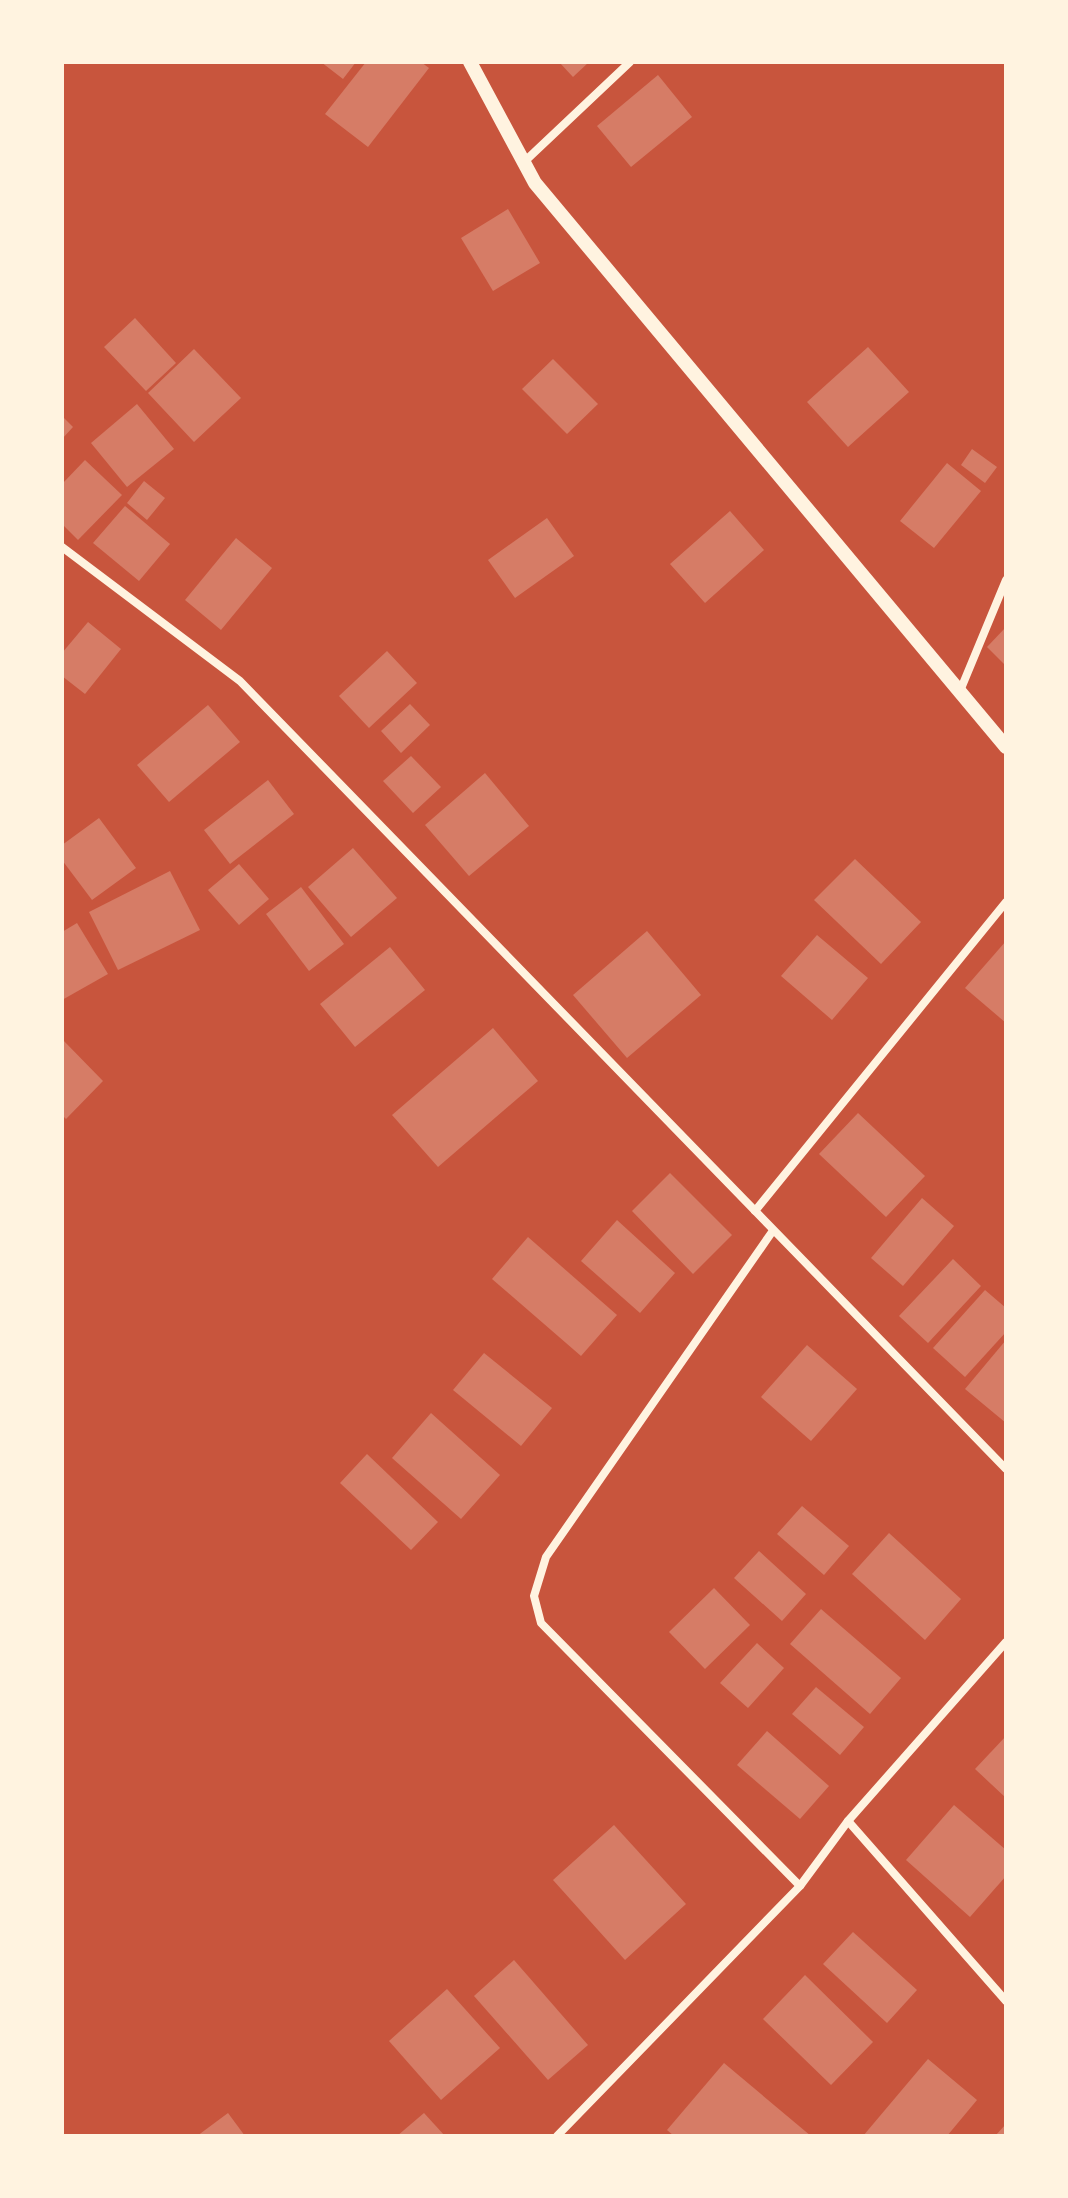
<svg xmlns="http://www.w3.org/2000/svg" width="1068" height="2198" viewBox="0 0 1068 2198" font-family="'Exo 2',sans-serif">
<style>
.building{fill:#d67c66}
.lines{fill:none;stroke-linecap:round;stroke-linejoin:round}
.minor{stroke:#fff3e0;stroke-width:8}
.tertiary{stroke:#fff3e0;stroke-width:14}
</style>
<rect width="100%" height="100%" fill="#c8553d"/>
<g class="building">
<path d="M321,62h35l-13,17z"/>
<path d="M366,62h55l8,6 -61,79 -43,-33z"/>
<path d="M559,62h30l-16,15z"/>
<path d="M658,75l34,42 -61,50 -34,-41z"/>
<path d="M508,209l32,54 -47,28 -32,-53z"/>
<path d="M135,318l41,45 -30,28 -42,-44z"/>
<path d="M868,347l41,45 -61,55 -41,-45z"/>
<path d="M194,349l47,49 -47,44 -46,-49z"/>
<path d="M553,359l45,45 -31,30 -45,-45z"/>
<path d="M137,404l37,45 -47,38 -36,-44z"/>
<path d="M62,416l11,11 -11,12z"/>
<path d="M972,449l25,18 -12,16 -24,-18z"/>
<path d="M85,460l37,35 -44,45 -16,-16v-40z"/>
<path d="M947,463l34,28 -47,57 -34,-27z"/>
<path d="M144,481l21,17 -18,22 -20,-17z"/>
<path d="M125,506l45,38 -31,37 -46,-38z"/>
<path d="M730,511l34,39 -59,53 -35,-39z"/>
<path d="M547,518l27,38 -59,42 -27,-38z"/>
<path d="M236,538l36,30 -51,62 -36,-30z"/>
<path d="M88,622l33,27 -36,45 -23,-18v-23z"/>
<path d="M1006,627v39l-19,-19z"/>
<path d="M387,651l30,32 -48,45 -30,-32z"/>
<path d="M410,704l20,21 -29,28 -20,-22z"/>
<path d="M208,705l32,37 -71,60 -32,-37z"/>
<path d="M411,756l30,31 -28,26 -30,-32z"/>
<path d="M485,773l44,53 -60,50 -44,-51z"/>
<path d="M268,780l26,34 -64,50 -26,-34z"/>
<path d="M99,818l37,50 -44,32 -30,-40v-15z"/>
<path d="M353,848l44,50 -46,39 -43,-50z"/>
<path d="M855,859l66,63 -40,42 -67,-64z"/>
<path d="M239,864l30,35 -30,26 -31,-35z"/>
<path d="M170,871l30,59 -82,40 -29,-58z"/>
<path d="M301,887l43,57 -35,27 -43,-57z"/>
<path d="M77,923l31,51 -46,26v-68z"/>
<path d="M647,931l54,64 -74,63 -54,-63z"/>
<path d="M817,935l51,43 -36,42 -51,-44z"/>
<path d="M1006,941v82l-41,-35z"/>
<path d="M390,947l35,43 -70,57 -35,-43z"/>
<path d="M493,1028l45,53 -100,86 -46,-52z"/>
<path d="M62,1039l41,42 -37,38 -4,-4z"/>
<path d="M858,1113l67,63 -39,41 -67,-63z"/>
<path d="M670,1173l62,62 -39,39 -61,-63z"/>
<path d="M922,1198l32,28 -51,60 -32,-28z"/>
<path d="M617,1220l58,53 -35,40 -59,-52z"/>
<path d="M528,1237l89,78 -36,41 -89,-77z"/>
<path d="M953,1259l28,27 -53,57 -29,-27z"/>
<path d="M985,1290l21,18v24l-41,45 -32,-29z"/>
<path d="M1006,1340v83l-41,-34z"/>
<path d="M807,1345l50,44 -46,52 -50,-44z"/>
<path d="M484,1353l68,55 -31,38 -68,-56z"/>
<path d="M431,1413l69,62 -39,44 -69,-61z"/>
<path d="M367,1454l71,68 -27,28 -71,-67z"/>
<path d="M802,1506l47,40 -25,29 -47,-41z"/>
<path d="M889,1533l72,66 -36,41 -73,-66z"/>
<path d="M759,1551l47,43 -24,27 -48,-43z"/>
<path d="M714,1588l36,37 -45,44 -36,-37z"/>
<path d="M821,1609l80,69 -31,36 -80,-70z"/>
<path d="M757,1643l27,25 -36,40 -28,-25z"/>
<path d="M816,1687l48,40 -24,28 -48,-41z"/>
<path d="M767,1731l62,55 -29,33 -63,-54z"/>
<path d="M1006,1736v62l-31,-29z"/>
<path d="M954,1805l52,45v26l-36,41 -64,-57z"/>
<path d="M614,1825l72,79 -61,56 -72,-80z"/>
<path d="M853,1932l64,58 -30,33 -64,-59z"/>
<path d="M514,1960l74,85 -40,35 -74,-84z"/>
<path d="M805,1975l68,67 -42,43 -68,-66z"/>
<path d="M447,1989l53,59 -59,52 -52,-59z"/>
<path d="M928,2059l49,41 -30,36h-84z"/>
<path d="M724,2063l87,73h-137l-7,-6z"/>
<path d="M228,2113l17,23h-48z"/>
<path d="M424,2113l21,23h-48z"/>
<path d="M1006,2124v12h-11z"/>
</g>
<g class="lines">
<g class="minor">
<path d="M523,163l107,-101"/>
<path d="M62,547l178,134 766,788"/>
<path d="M960,691l46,-111"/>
<path d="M755,1211l251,-309"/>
<path d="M772,1232l-226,325 -12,39 7,27 259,263"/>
<path d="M848,1821l158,180"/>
<path d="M557,2136l243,-250 48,-65 158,-179"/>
</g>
<path class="tertiary" d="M470,62l65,121 471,564"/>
</g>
<rect width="1068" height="2198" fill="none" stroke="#fff3e0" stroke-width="128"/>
</svg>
